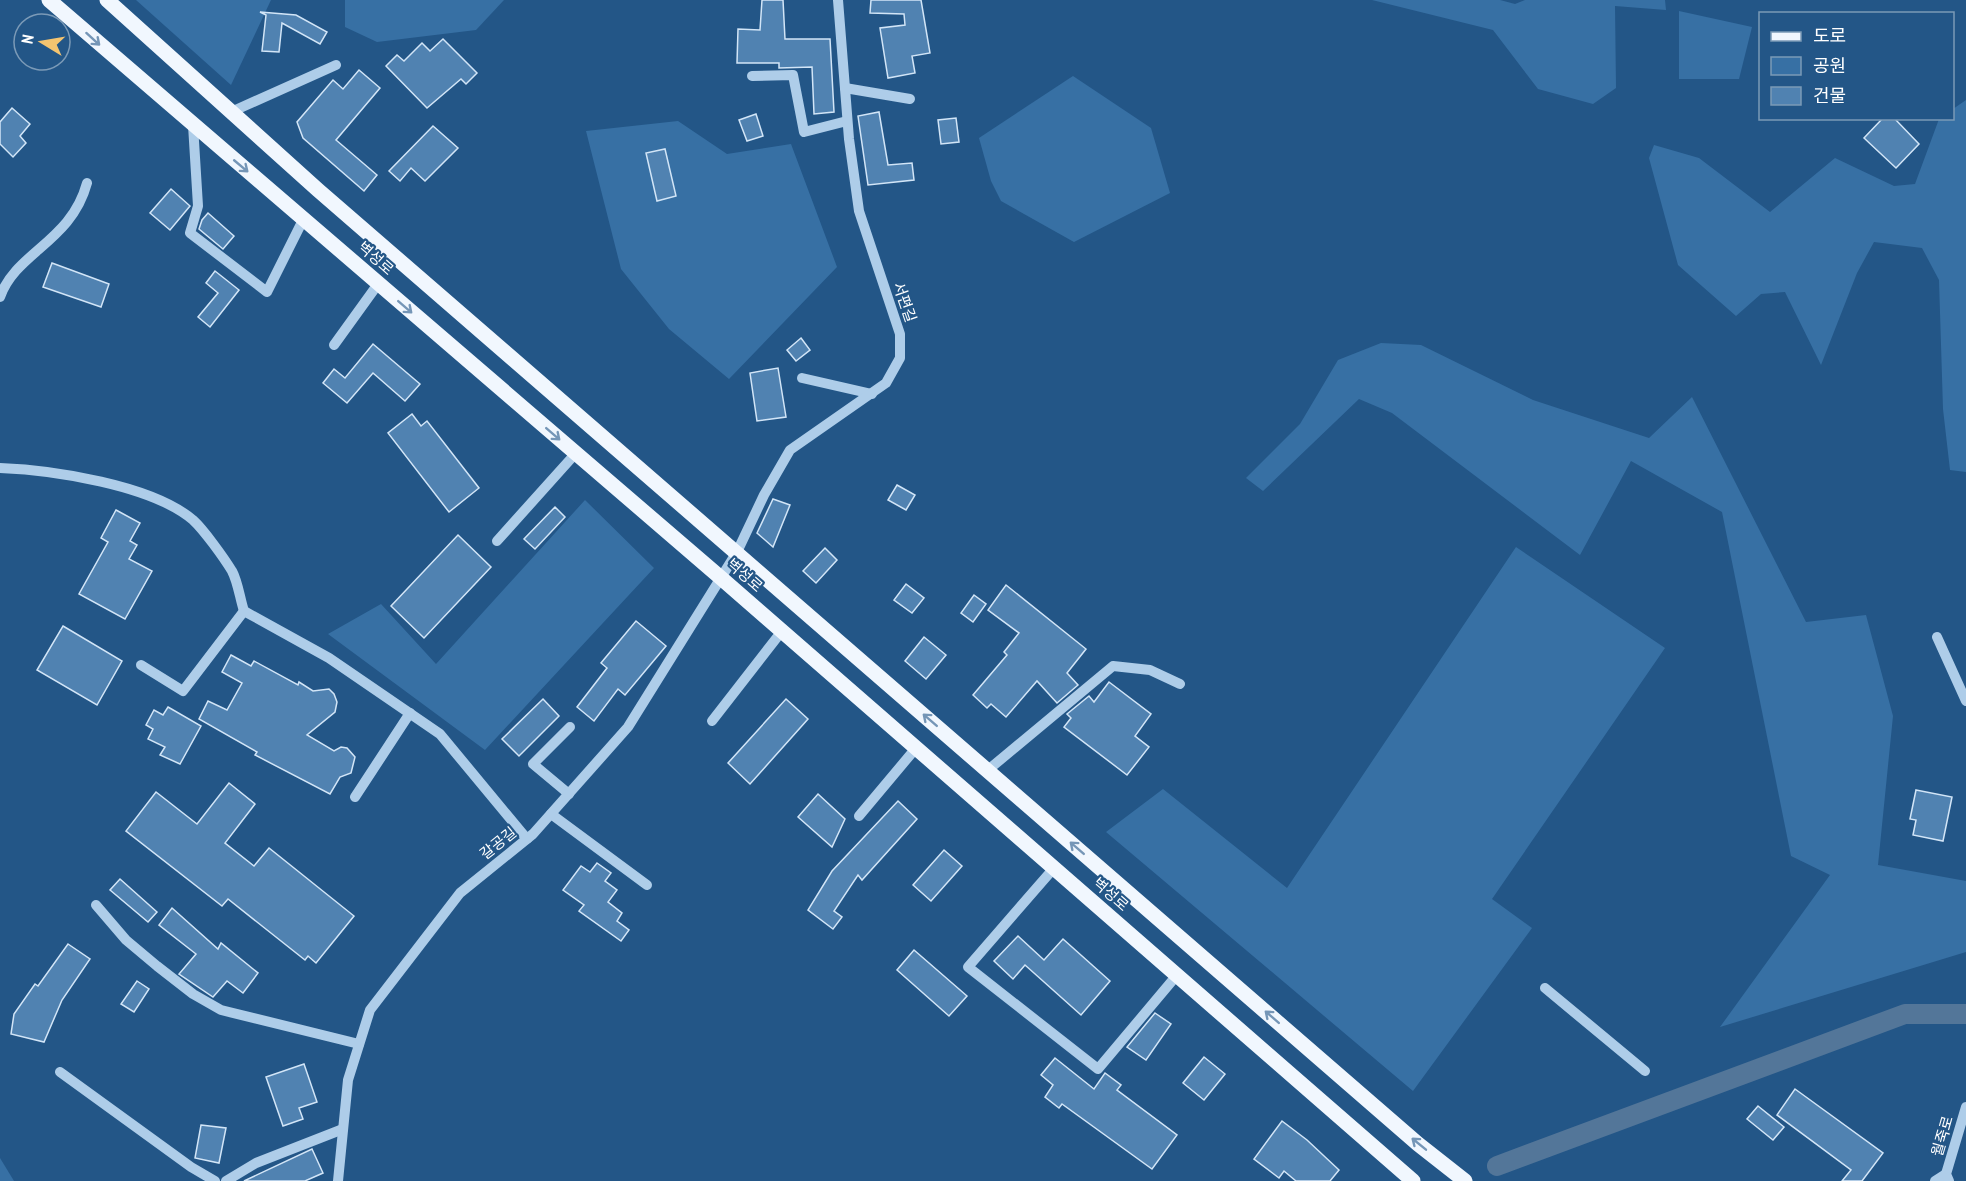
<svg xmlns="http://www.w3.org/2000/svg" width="1966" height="1181" viewBox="0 0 1966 1181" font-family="'PT Sans Narrow','Noto Sans KR',sans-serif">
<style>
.green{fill:#3770a4}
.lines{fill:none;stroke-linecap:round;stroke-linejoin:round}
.canal{stroke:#537699;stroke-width:20}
.building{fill:#5082b1;stroke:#d2e5f7;stroke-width:1.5}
.minor{stroke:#aecde9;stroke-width:10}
.major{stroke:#f1f7fe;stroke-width:15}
.oneway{stroke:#7596b7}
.labels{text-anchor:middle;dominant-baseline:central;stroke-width:4.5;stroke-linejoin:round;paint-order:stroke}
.street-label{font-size:15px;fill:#fff;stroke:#235687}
</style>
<rect width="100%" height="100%" fill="#235687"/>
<g class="green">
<path d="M136,0h135l-40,85z"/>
<path d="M345,0h159l-28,30 -99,12 -32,-15z"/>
<path d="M1372,0h128l15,4 10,-4h140l1,10 -51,-4 1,82 -23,16 -55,-15 -45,-59z"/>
<path d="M1679,11l73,16 -13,52h-60z"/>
<path d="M1073,76l78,52 19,65 -96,49 -73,-41 -10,-20 -12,-43z"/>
<path d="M1966,100v372l-16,-2 -7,-61 -4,-129 -17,-32 -48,-6 -17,31 -36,92 -36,-73 -24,2 -25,22 -58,-51 -29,-107 5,-13 45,13 71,54 65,-54 59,28 21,-2 24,-65 13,-1 1,-9z"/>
<path d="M678,121l49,33 64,-10 46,123 -108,112 -60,-50 -48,-60 -35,-138z"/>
<path d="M1381,343l40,2 112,55 116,38 43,-41 114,225 60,-7 27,101 -15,149 88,16v71l-246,75 110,-152 -39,-19 -69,-344 -91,-51 -51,94 -188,-142 -33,-14 -96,92 -17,-13 54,-54 38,-64z"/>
<path d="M585,500l69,68 -169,182 -157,-116 53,-30 55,60z"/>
<path d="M1516,547l149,101 -173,251 40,29 -119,163 -307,-259 57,-43 124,99z"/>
<path d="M0,1158l14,23h-14z"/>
</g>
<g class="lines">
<path class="canal" d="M1497,1166l408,-152h61"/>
</g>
<g class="building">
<path d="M762,0h21l2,39h45l4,73 -20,2 -2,-47 -33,1v-5h-42l1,-34 22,1z"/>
<path d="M871,0h50l9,53 -18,3 3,17 -27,5 -8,-50 25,-3 -1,-11 -34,-1z"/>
<path d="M260,12l36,3 31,17 -7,12 -38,-21 -3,29 -17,-1 4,-36z"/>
<path d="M443,39l34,34 -11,11 -5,-5 -34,29 -41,-42 11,-11 7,6 18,-18 8,8z"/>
<path d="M359,70l21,18 -44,52 41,35 -13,16 -61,-53 -6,-16 36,-42 10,9z"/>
<path d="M12,108l18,16 -10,12 6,7 -13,14 -13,-13v-22z"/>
<path d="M879,112l9,53 24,-2 2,17 -46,5 -10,-69z"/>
<path d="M756,114l7,22 -16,5 -8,-21z"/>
<path d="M956,118l3,24 -18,2 -3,-24z"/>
<path d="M1883,118h11l25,26 -23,24 -32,-30z"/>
<path d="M433,126l25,22 -33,33 -14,-13 -11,13 -11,-10z"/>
<path d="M665,149l11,47 -19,5 -11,-48z"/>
<path d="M171,189l19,17 -20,24 -20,-17z"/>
<path d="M208,213l26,23 -11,13 -24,-20 3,-9z"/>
<path d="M52,263l57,21 -8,23 -58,-20z"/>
<path d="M215,271l24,19 -29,37 -12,-10 20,-24 -12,-10z"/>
<path d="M801,338l9,12 -14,11 -9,-11z"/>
<path d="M373,344l47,40 -15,17 -32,-28 -26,30 -24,-20 11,-14 11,9z"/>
<path d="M778,368l8,49 -29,4 -7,-48z"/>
<path d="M412,414l9,12 6,-5 52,67 -30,24 -61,-79z"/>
<path d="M897,485l18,10 -9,15 -18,-10z"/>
<path d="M773,499l17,6 -17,42 -16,-14z"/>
<path d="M555,507l10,10 -30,32 -11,-10z"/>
<path d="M116,510l24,13 -10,18 7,4 -8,14 23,12 -27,48 -46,-25 29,-52 -7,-4z"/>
<path d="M458,535l33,32 -67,71 -33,-32z"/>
<path d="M825,548l12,12 -21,23 -13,-12z"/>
<path d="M906,584l18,14 -12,15 -18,-13z"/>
<path d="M1006,585l80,64 -19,24 11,12 -21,18 -20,-22 -31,36 -15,-13 -4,4 -14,-13 34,-40 -3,-3 15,-19 -31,-23z"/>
<path d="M974,595l12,9 -13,18 -12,-9z"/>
<path d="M636,621l30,25 -41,49 -7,-6 -24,32 -17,-14 30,-39 -6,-5z"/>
<path d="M63,626l59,35 -25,44 -60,-35z"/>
<path d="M924,637l22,18 -20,24 -21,-18z"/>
<path d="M231,655l20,11 3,-5 44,24 1,-3 14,9 16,-2 5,5 3,8 -2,10 -28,23 27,16 7,-4 6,1 8,9 -4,16 -11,4 -10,17 -75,-39 2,-3 -58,-33 9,-18 19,9 15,-27 -20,-11z"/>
<path d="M1109,682l42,32 -16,22 14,11 -22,28 -63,-48 7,-9 -4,-4 22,-18 5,6z"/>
<path d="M543,699l16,17 -40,40 -17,-17z"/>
<path d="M786,699l22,20 -58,65 -22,-21z"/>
<path d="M168,707l33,19 -21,38 -20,-9 5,-8 -17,-8 5,-10 -7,-4 8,-15 9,5z"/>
<path d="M229,783l26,21 -30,39 29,23 15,-18 85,68 -38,47 -8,-7 -3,4 -77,-61 -6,7 -96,-75 30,-39 41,32z"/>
<path d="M1916,790l36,7 -9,44 -30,-6 3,-15 -6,-1z"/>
<path d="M818,794l27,25 -13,28 -34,-30z"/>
<path d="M898,801l19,18 -55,61 -4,-5 -24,36 8,6 -9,12 -25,-19 24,-39z"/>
<path d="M944,850l18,16 -31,35 -18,-16z"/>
<path d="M597,863l14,10 -6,8 12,9 -9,12 14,11 -5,8 12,9 -8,11 -42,-30 5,-6 -21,-15 18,-24 9,6z"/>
<path d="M120,879l37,33 -9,10 -38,-32z"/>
<path d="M172,908l46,41 3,-6 37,30 -15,20 -16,-12 -14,16 -34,-23 17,-20 -37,-29z"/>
<path d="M1018,936l26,24 19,-21 47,42 -29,34 -56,-50 -12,14 -19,-18z"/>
<path d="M68,944l22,15 -28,41 -18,42 -33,-8 3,-20 21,-30 3,2z"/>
<path d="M914,950l53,46 -18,20 -52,-46z"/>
<path d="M137,981l12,8 -15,23 -13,-8z"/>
<path d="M1155,1013l16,11 -25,36 -19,-13z"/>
<path d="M1204,1057l21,17 -21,26 -21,-17z"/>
<path d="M1055,1058l39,31 11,-16 16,12 -4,5 60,45 -25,34 -90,-65 -3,4 -14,-11 8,-12 -12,-10z"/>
<path d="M304,1064l13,38 -18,6 4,11 -20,7 -17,-49z"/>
<path d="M1795,1089l88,64 -21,28h-20l9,-11 -74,-55z"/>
<path d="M1758,1106l26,21 -11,13 -26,-21z"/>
<path d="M1282,1121l25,19 32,30 -9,11h-34l-12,-10 -5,7 -25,-19z"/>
<path d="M201,1125l25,3 -7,35 -24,-5z"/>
<path d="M312,1149l11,24 -18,8h-61z"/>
</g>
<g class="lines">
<g class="minor">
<path d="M752,76l41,-1 11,57 43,-11"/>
<path d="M845,88l65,11"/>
<path d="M231,112l105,-47"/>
<path d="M193,125l5,81 -8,27 77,59 36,-72"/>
<path d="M0,297c16,-45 71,-55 87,-114"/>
<path d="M334,345l44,-61"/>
<path d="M802,378l70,16"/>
<path d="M0,468c53,2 152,17 193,52 11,10 31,38 39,51 6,11 8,28 12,40l85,47 111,76 87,105"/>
<path d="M497,541l79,-88"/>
<path d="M1937,637l29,64"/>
<path d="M141,665l42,26 61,-80"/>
<path d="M712,721l70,-90"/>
<path d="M988,770l125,-104 37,4 30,14"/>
<path d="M569,794l-36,-30 37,-37"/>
<path d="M355,797l55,-84"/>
<path d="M551,814l96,71"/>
<path d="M859,816l57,-68"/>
<path d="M1054,868l-86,99 130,102 79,-94"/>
<path d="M96,905l30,35 31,26 36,28 28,16 138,34"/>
<path d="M1545,988l100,83"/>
<path d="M60,1072l131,95 24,14"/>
<path d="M226,1181l30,-18 87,-34"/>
<path d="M338,1181l10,-101 22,-70 90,-117 73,-59 95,-107 109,-175 27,-57 26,-45 96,-67 14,-25v-24l-41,-123 -10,-72 -11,-139"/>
<path d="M1935,1181l11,-7"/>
<path d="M1949,1181l-3,-7 20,-67"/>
</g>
<g class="major">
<path d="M49,0l672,578 692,603"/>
<path d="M107,0l211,190 1100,954 47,37"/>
</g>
</g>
<defs><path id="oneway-shaft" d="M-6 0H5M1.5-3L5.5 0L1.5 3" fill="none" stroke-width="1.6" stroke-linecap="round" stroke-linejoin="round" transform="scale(1.5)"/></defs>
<g class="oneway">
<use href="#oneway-shaft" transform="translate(93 39) rotate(42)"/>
<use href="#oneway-shaft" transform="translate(241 166) rotate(40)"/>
<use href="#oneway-shaft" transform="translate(405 307) rotate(41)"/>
<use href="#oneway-shaft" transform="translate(553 434) rotate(41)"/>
<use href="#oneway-shaft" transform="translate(930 720) rotate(-139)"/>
<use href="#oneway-shaft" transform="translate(1077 848) rotate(-139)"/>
<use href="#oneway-shaft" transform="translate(1272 1017) rotate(-139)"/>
<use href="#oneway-shaft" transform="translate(1419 1144) rotate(-141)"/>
</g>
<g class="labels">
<g class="street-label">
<text transform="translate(376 258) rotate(41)">벽성로</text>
<text transform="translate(905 302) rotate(71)">서편길</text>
<text transform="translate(745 575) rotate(41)">벽성로</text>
<text transform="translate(498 843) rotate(-39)">갈공길</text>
<text transform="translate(1111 894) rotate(41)">벽성로</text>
<text transform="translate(1942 1136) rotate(-74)">월죽로</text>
</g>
</g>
<rect x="1759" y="12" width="195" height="108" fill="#235687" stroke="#7b9ab7" stroke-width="1.5"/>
<rect x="1771" y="32" width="30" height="9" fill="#f1f7fe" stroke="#7b9ab7" stroke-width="1.5"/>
<text x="1813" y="42" font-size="18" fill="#ffffff">도로</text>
<rect x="1771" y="57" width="30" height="18" fill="#3770a4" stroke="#7b9ab7" stroke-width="1.5"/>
<text x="1813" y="72" font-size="18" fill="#ffffff">공원</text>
<rect x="1771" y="87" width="30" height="18" fill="#5082b1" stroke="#7b9ab7" stroke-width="1.5"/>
<text x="1813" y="102" font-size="18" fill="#ffffff">건물</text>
<g transform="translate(42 42) rotate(281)"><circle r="28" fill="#235687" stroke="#7b9ab7" stroke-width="1.5"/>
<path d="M0-4.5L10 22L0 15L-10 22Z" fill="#f4c470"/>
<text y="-9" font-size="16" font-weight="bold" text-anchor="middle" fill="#ffffff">N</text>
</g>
</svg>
